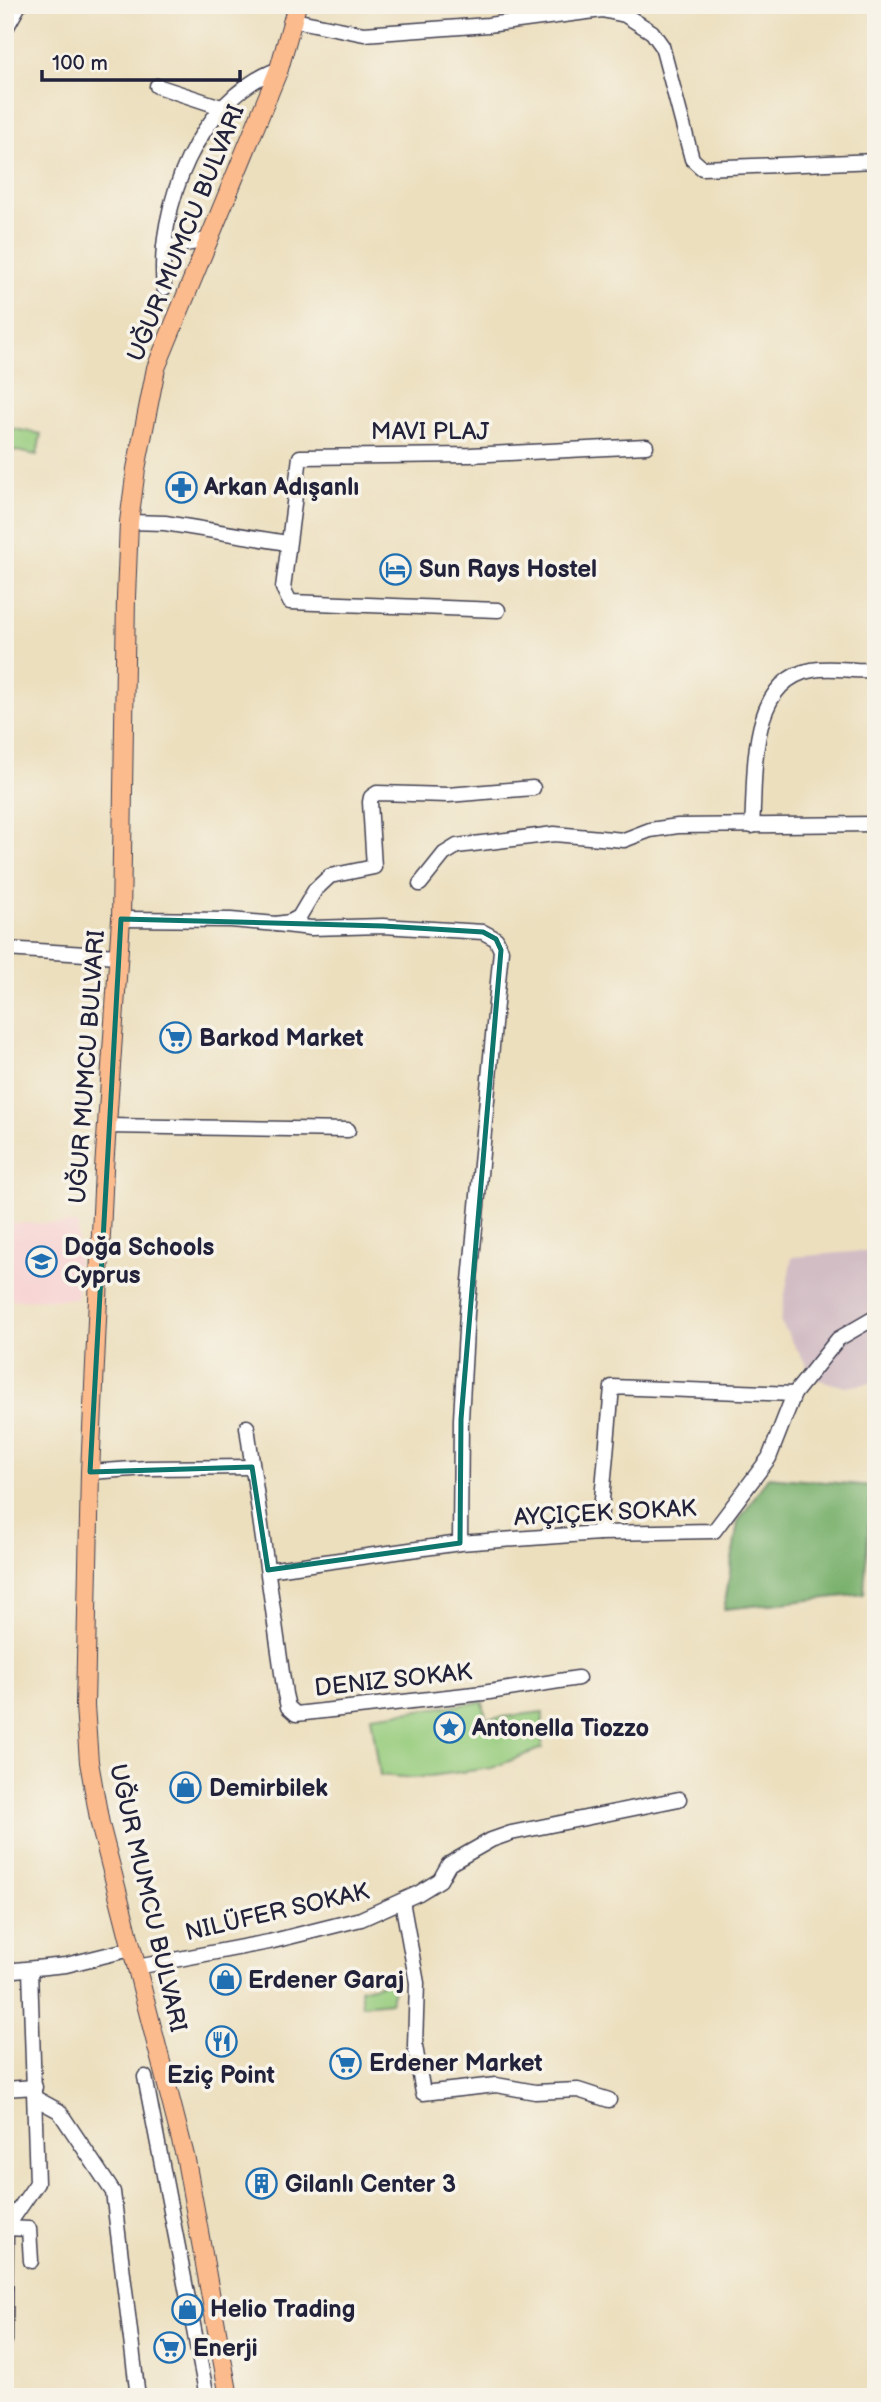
<svg xmlns="http://www.w3.org/2000/svg" width="881" height="2402" viewBox="0 0 881 2402" font-family="'Balsamiq Sans',sans-serif">
<style>
.built{fill:#f7cfd0}
.industrial{fill:#d2bdc5}
.green{fill:#96cc7d;stroke:#5c775c;stroke-width:2}
.forest{fill:#78b06c;stroke:#4d6954;stroke-width:2}
.lines{fill:none;stroke-linecap:round;stroke-linejoin:round}
.minor-casing{stroke:#403e4f;stroke-width:17}
.major-casing{stroke:#403e4f;stroke-width:20}
.minor{stroke:#fff;stroke-width:14}
.major{stroke:#fbbb8d;stroke-width:18}
.marked{fill:none;stroke:#0f766e;stroke-width:5;stroke-linejoin:round}
.labels{text-anchor:middle;dominant-baseline:central;stroke-width:7;stroke-linejoin:round;paint-order:stroke}
.street-label{font-size:24px;fill:#22223b;stroke:#f7f3e8}
.poi-label{font-size:24px;font-weight:bold;fill:#22223b;stroke:#f7f3e8;text-anchor:start}
</style>
<rect width="100%" height="100%" fill="#f7f3e8"/>
<filter id="ink" filterUnits="userSpaceOnUse"><feTurbulence type="fractalNoise" baseFrequency=".0143" numOctaves="2"/><feDisplacementMap in="SourceGraphic" scale="14" xChannelSelector="R" yChannelSelector="G"/><feConvolveMatrix kernelMatrix="1 2 1 2 8 2 1 2 1" color-interpolation-filters="sRGB"/></filter>
<filter id="wash" filterUnits="userSpaceOnUse"><feTurbulence type="fractalNoise" baseFrequency=".00686" numOctaves="4" result="noise"/><feDisplacementMap in="SourceGraphic" scale="28" xChannelSelector="R" yChannelSelector="G"/><feGaussianBlur stdDeviation="1.57" result="paint"/><feColorMatrix in="noise" values="0 0 0 0 0 0 0 0 0 0 0 0 0 0 0 0 0 1.4 0 .05"/><feComposite in="paint" operator="in"/></filter>
<g filter="url(#wash)">
<rect width="100%" height="100%" fill="#ecdfbe"/>
<path class="built" d="M5,1223l73,1 -1,75 -72,1z"/>
<path class="industrial" d="M876,1250v132l-30,5 -31,-8 -35,-58 12,-64z"/>
<g class="green">
<path d="M10,428l31,6 -4,21 -31,-6z"/>
<path d="M483,1702l3,17 57,-7 -1,36 -50,20 -78,10 -34,-3 -9,-59z"/>
<path d="M397,1980l-7,22 -28,3 -2,-16z"/>
</g>
<path class="forest" d="M768,1477l103,9 -7,108 -140,15 14,-87z"/>
</g>
<g filter="url(#ink)">
<g class="lines">
<defs>
<g id="minor">
<path d="M294,20l70,14 124,-9 114,-15 23,5 27,17 10,14 30,113 10,9 174,-7"/>
<path d="M5,30l14,-25"/>
<path d="M157,86l67,22"/>
<path d="M164,248l43,-8"/>
<path d="M164,288c-8,-80 34,-190 115,-219"/>
<path d="M129,522l36,1 122,20"/>
<path d="M498,610l-208,-8 -7,-14 17,-131 170,-2 176,-9"/>
<path d="M752,826c4,-50 -5,-145 60,-156 21,-4 42,2 64,0"/>
<path d="M420,884l24,-30 13,-8 97,-12 70,6 26,-10 28,-4 198,-2"/>
<path d="M121,919l110,1 45,4 14,-2 9,-5 16,-27 15,-14 44,-9 -4,-65 1,-5 6,-4 71,2 85,-7"/>
<path d="M276,924l35,4 72,-2 100,6 13,7 5,11 -34,363 -6,106 -1,124"/>
<path d="M5,949l113,7"/>
<path d="M107,1126l241,4"/>
<path d="M247,1427l38,267 3,13 8,7 187,-21 95,-15"/>
<path d="M90,1472l57,-4 105,-1"/>
<path d="M599,1533l13,-146 182,7"/>
<path d="M268,1570l192,-27 139,-10 115,-2 55,-73 25,-64 44,-55 38,-22"/>
<path d="M402,1901l15,82 -2,63 8,47 73,-8 39,7 43,-2 31,10"/>
<path d="M137,1967l132,-25 92,-23 58,-26 21,-13 9,-16 42,-24 20,-7 168,-34"/>
<path d="M5,1971l61,-6 65,-16"/>
<path d="M145,2077l62,320"/>
<path d="M5,2089l30,-2"/>
<path d="M35,2098l24,13 54,81 25,205"/>
<path d="M6,2228l23,1 2,32"/>
<path d="M5,2341l1,-113 31,-45 -7,-213"/>
</g>
<path id="major" d="M229,2397l-43,-237 -86,-336 -11,-62 -4,-56 5,-234 14,-303 17,-250 5,-322 3,-75 7,-53 20,-101 123,-299 18,-64"/>
</defs>
<use href="#minor" class="minor-casing"/>
<use href="#major" class="major-casing"/>
<use href="#minor" class="minor"/>
<use href="#major" class="major"/>
</g>
</g>
<path class="marked" d="M121,919l262,7 100,6 13,7 5,11 -40,469 -1,124 -192,27 -16,-103 -162,5z"/>
<defs>
<symbol id="pharmacy-ring" viewBox="-11 -11 22 22"><circle r="9.5" fill="#f7f3e8" stroke="#1f6fb2" stroke-width="1.5"/><path d="M-2-6h4v4h4v4h-4v4h-4v-4h-4v-4h4Z" fill="#1f6fb2"/></symbol>
<symbol id="hotel-ring" viewBox="-11 -11 22 22"><circle r="9.5" fill="#f7f3e8" stroke="#1f6fb2" stroke-width="1.5"/><path d="M-6-4.5h1.5V1H6V5H4.5V3h-9V5H-6ZM-4 0a1.8 1.8 0 1 1 3.6 0ZM.5 0V-2.5h3Q6-2.5 6 0Z" fill="#1f6fb2"/></symbol>
<symbol id="supermarket-ring" viewBox="-11 -11 22 22"><circle r="9.5" fill="#f7f3e8" stroke="#1f6fb2" stroke-width="1.5"/><path d="M-6-5.5h2.5l.6 2H6L4.5 2H-2.5L-4.4-4H-6ZM-1.5 3.2a1.3 1.3 0 1 0 .1 0ZM3 3.2a1.3 1.3 0 1 0 .1 0Z" fill="#1f6fb2"/></symbol>
<symbol id="school-ring" viewBox="-11 -11 22 22"><circle r="9.5" fill="#f7f3e8" stroke="#1f6fb2" stroke-width="1.5"/><path d="M0-5L7-2L0 1L-7-2ZM-4 1L0 2.5L4 1V4Q0 6-4 4Z" fill="#1f6fb2"/></symbol>
<symbol id="sight-ring" viewBox="-11 -11 22 22"><circle r="9.5" fill="#f7f3e8" stroke="#1f6fb2" stroke-width="1.5"/><path d="M0-6L1.8-2.2L6-1.7L2.9 1.2L3.7 5.4L0 3.3L-3.7 5.4L-2.9 1.2L-6-1.7L-1.8-2.2Z" fill="#1f6fb2"/></symbol>
<symbol id="shop-ring" viewBox="-11 -11 22 22"><circle r="9.5" fill="#f7f3e8" stroke="#1f6fb2" stroke-width="1.5"/><path d="M-5-2.5h2.3a2.7 3.5 0 0 1 5.4 0H5L5.5 6h-11ZM-1.5-2.5h3a1.5 2.3 0 0 0-3 0Z" fill="#1f6fb2"/></symbol>
<symbol id="restaurant-ring" viewBox="-11 -11 22 22"><circle r="9.5" fill="#f7f3e8" stroke="#1f6fb2" stroke-width="1.5"/><path d="M-5-6h1v4h1v-4h1v4h1v-4h1v5L-1.5 .5V6h-2V.5L-5-1ZM5-6V6H3V1.5H1.5Q1.5-4 5-6Z" fill="#1f6fb2"/></symbol>
<symbol id="building-ring" viewBox="-11 -11 22 22"><circle r="9.5" fill="#f7f3e8" stroke="#1f6fb2" stroke-width="1.5"/><path d="M-4-6H4V6H1V3H-1V6H-4ZM-2.5-4.3h1.7v1.8h-1.7ZM.8-4.3h1.7v1.8H.8ZM-2.5-1h1.7V.8h-1.7ZM.8-1h1.7V.8H.8Z" fill="#1f6fb2"/></symbol>
</defs>
<g fill-rule="evenodd">
<use href="#pharmacy-ring" x="164" y="470" width="35" height="35"/>
<use href="#hotel-ring" x="378" y="552" width="35" height="35"/>
<use href="#supermarket-ring" x="158" y="1020" width="35" height="35"/>
<use href="#school-ring" x="24" y="1244" width="35" height="35"/>
<use href="#sight-ring" x="432" y="1710" width="35" height="35"/>
<use href="#shop-ring" x="168" y="1770" width="35" height="35"/>
<use href="#shop-ring" x="208" y="1962" width="35" height="35"/>
<use href="#restaurant-ring" x="204" y="2024" width="35" height="35"/>
<use href="#supermarket-ring" x="328" y="2046" width="35" height="35"/>
<use href="#building-ring" x="244" y="2166" width="35" height="35"/>
<use href="#shop-ring" x="170" y="2292" width="35" height="35"/>
<use href="#supermarket-ring" x="152" y="2330" width="35" height="35"/>
</g>
<g class="labels">
<g class="street-label">
<text transform="translate(186 233) rotate(-68)">UĞUR MUMCU BULVARI</text>
<text x="430" y="431">MAVI PLAJ</text>
<text transform="translate(87 1067) rotate(-86)">UĞUR MUMCU BULVARI</text>
<text transform="translate(605 1513) rotate(-3)">AYÇIÇEK SOKAK</text>
<text transform="translate(393 1680) rotate(-6)">DENIZ SOKAK</text>
<text transform="translate(148 1898) rotate(77)">UĞUR MUMCU BULVARI</text>
<text transform="translate(277 1912) rotate(-13)">NILÜFER SOKAK</text>
</g>
<g class="poi-label">
<text x="204" y="487">Arkan Adışanlı</text>
<text x="419" y="569">Sun Rays Hostel</text>
<text x="199" y="1038">Barkod Market</text>
<text x="64" y="1247">Doğa Schools<tspan x="64" dy="28">Cyprus</tspan></text>
<text x="472" y="1728">Antonella Tiozzo</text>
<text x="209" y="1788">Demirbilek</text>
<text x="248" y="1980">Erdener Garaj</text>
<text x="369" y="2063">Erdener Market</text>
<text x="221" y="2075" text-anchor="middle">Eziç Point</text>
<text x="285" y="2184">Gilanlı Center 3</text>
<text x="210" y="2309">Helio Trading</text>
<text x="193" y="2348">Enerji</text>
</g>
</g>
<rect width="881" height="2402" fill="none" stroke="#f7f3e8" stroke-width="28"/>
<path d="M42 70v10h198v-10" fill="none" stroke="#22223b" stroke-width="3.5"/>
<text x="52" y="70" font-size="21" fill="#22223b" stroke="#f7f3e8" stroke-width="5" paint-order="stroke">100 m</text>
</svg>
